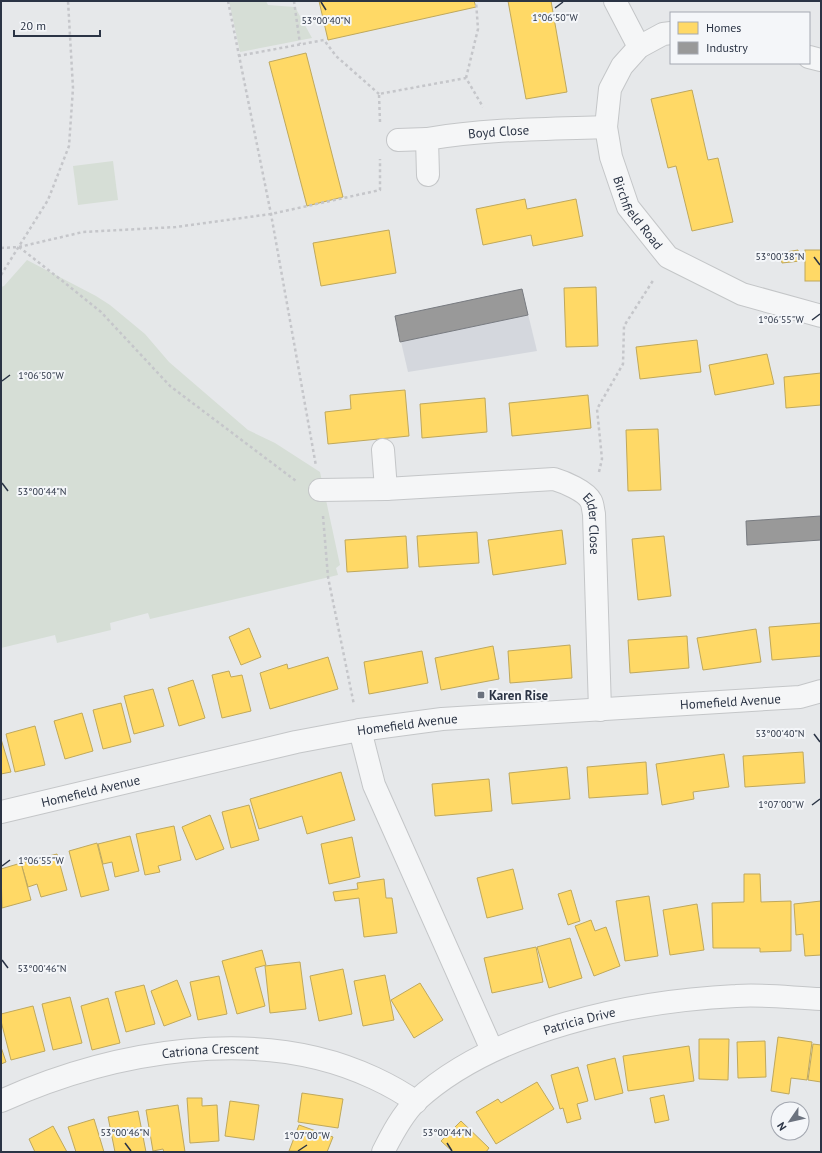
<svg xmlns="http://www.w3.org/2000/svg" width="822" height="1153" viewBox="0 0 822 1153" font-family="'PT Sans',sans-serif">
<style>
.built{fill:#d4d7dd}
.green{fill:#d6ded6}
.homes{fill:#ffd966;stroke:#bfa85c}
.industry{fill:#999;stroke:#787b80}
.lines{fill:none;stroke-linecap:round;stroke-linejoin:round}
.minor-casing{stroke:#c4c6c8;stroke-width:24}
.path{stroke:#c5c6ca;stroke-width:2.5;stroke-dasharray:3 3;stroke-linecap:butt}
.minor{stroke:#f5f6f7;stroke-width:22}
.ticks{fill:none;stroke:#2b3445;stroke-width:1.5}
.poi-dot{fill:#6c737f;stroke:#f4f6f9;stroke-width:1.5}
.labels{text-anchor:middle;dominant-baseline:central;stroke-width:4;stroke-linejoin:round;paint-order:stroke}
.street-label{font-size:13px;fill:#2b3445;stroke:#f4f6f9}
.poi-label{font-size:13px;font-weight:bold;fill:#2b3445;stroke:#f4f6f9;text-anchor:start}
.ticks-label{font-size:10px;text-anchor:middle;fill:#2b3445;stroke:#f4f6f9;stroke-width:4;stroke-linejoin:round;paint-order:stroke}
</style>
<rect width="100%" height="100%" fill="#e6e8ea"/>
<path class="built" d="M522,289l15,62 -129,21 -13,-56z"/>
<g class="green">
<path d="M229,1h37l2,4 27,2 17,31 -72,14z"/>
<path d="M113,161l5,39 -40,5 -5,-39z"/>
<path d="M27,260l69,36 14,9 35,29 24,28 79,68 27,13 45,29 20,93 -4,3 2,7 -188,44 -2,-6 -38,10 1,7 -54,13 -2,-8 -54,13v-361l3,-1z"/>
</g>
<g class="homes">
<path d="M319,1h155l2,6 -148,33z"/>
<path d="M508,1h43l16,91 -41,7z"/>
<path d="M306,53l37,144 -36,9 -38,-144z"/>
<path d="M692,90l16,70 10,-2 15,64 -41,9 -16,-65 -8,2 -17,-69z"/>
<path d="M525,199l2,10 49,-10 7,37 -50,10 -2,-11 -48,10 -7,-36z"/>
<path d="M389,230l7,43 -75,13 -8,-43z"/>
<path d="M798,250l2,11 -18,2 -2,-10z"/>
<rect x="805" y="250" width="16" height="31"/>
<path d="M596,287l2,59 -32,1 -2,-59z"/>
<path d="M697,340l4,32 -61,7 -4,-32z"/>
<path d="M767,354l7,30 -59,11 -6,-30z"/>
<path d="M821,373v32l-35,3 -2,-31z"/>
<path d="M405,390l4,46 -81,8 -3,-32 26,-3 -1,-14z"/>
<path d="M588,395l3,33 -79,8 -3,-33z"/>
<path d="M485,398l2,34 -65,6 -2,-34z"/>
<path d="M658,429l3,61 -33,1 -2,-61z"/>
<path d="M562,530l4,34 -73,11 -5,-35z"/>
<path d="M477,532l2,31 -60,4 -2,-31z"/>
<path d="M406,536l2,32 -61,4 -2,-32z"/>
<path d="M664,536l7,60 -33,4 -6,-61z"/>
<path d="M821,623v33l-49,4 -3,-33z"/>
<path d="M249,628l12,29 -20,8 -12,-28z"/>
<path d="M756,629l5,33 -58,8 -6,-32z"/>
<path d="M687,636l2,32 -59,5 -2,-33z"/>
<path d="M570,645l2,33 -62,5 -2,-32z"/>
<path d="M493,646l6,33 -58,11 -6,-32z"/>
<path d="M422,651l6,32 -59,11 -5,-32z"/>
<path d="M328,657l10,32 -68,20 -10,-36 27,-9 1,5z"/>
<path d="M229,671l2,6 11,-2 9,36 -29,7 -10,-43z"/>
<path d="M193,680l12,38 -26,8 -11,-38z"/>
<path d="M153,689l11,37 -30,8 -10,-38z"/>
<path d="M121,703l10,39 -28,7 -10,-39z"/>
<path d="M82,713l11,38 -28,8 -11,-38z"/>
<path d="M35,726l10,39 -30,7 -9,-38z"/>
<path d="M1,739l10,33 -10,2z"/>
<path d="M803,752l2,31 -60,4 -2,-31z"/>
<path d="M724,754l5,33 -36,5 1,7 -32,6 -6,-41z"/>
<path d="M646,762l2,32 -59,4 -2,-31z"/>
<path d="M567,767l3,32 -58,5 -3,-31z"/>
<path d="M341,772l14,48 -48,14 -5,-18 -43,13 -9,-30z"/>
<path d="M489,779l3,32 -57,5 -3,-32z"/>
<path d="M249,805l10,35 -28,8 -9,-36z"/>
<path d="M210,815l14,34 -28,11 -14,-33z"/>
<path d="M174,826l7,34 -23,6 2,6 -15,3 -9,-41z"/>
<path d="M130,836l9,35 -24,6 -3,-15 -9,2 -5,-20z"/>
<path d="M352,837l8,40 -31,7 -8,-40z"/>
<path d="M97,843l12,47 -28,7 -12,-46z"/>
<path d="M57,854l10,36 -26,7 -4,-13 -9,3 -7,-24z"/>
<path d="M21,863l10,37 -29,8 -1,-39z"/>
<path d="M513,869l10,40 -36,9 -10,-40z"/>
<path d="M744,874h16l1,28 30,-1v50l-31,1v-4h-47l-1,-45 32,-1z"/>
<path d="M384,879l2,19h6l5,35 -33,4 -5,-39 -24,3 -2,-9 25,-3 -1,-6z"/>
<path d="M571,890l9,31 -12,4 -10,-31z"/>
<path d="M649,896l9,60 -33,5 -9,-60z"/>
<path d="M821,901v54l-16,1 -2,-22 -7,1 -2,-31z"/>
<path d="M697,904l7,46 -34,5 -7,-45z"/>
<path d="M591,920l4,11 11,-4 14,39 -26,10 -19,-50z"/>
<path d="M570,938l12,40 -33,10 -12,-41z"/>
<path d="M536,947l7,35 -51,11 -8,-35z"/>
<path d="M262,950l4,15 -11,3 10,38 -28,8 -15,-53z"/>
<path d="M300,962l6,47 -36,4 -5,-47z"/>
<path d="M343,969l9,45 -33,7 -9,-45z"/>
<path d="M385,975l9,45 -31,6 -9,-45z"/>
<path d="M219,976l8,38 -29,6 -8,-38z"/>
<path d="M177,980l14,36 -27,10 -13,-35z"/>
<path d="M420,983l23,37 -29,18 -23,-38z"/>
<path d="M144,985l11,39 -29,8 -11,-40z"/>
<path d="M70,997l12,46 -29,7 -11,-46z"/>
<path d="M108,998l12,45 -28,7 -11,-44z"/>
<path d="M33,1006l12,45 -34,9 -10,-39v-7z"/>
<path d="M778,1037l34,5 -5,38 -16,-2 -2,16 -18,-3z"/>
<path d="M699,1039h30l-1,41 -29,-1z"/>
<path d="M765,1041l1,36 -28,1 -1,-36z"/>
<path d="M813,1044l8,1v37l-13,-2z"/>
<path d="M689,1046l5,35 -66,10 -5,-35z"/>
<path d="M1,1047l5,15 -5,2z"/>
<path d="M615,1058l8,35 -28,7 -8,-35z"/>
<path d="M578,1067l10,34 -11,3 4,15 -14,4 -4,-15 -3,1 -9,-34z"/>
<path d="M537,1082l17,27 -58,35 -20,-32 22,-13 3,4z"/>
<path d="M302,1093l41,6 -5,29 -40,-6z"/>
<path d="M664,1095l5,25 -14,3 -5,-25z"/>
<path d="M187,1098h15v8l15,-1 2,36 -29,2z"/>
<path d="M230,1101l29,4 -5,35 -29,-4z"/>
<path d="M178,1105l7,47h-21l-1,-3 -10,2 -7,-41z"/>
<path d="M138,1111l8,41h-31l-7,-35z"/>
<path d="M94,1119l10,33h-28l-8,-25z"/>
<path d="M461,1121l28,27 -3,4h-33l-12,-11z"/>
<path d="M299,1125l34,12 -6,15 -38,-1z"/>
<path d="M53,1126l14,26h-32l-6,-13z"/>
</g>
<g class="industry">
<path d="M522,289l6,26 -128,27 -5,-26z"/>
<path d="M821,516v24l-74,5 -1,-24z"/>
</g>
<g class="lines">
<defs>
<g id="minor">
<path d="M615,1l24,46"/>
<path id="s1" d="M671,33l-8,1 -24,13 -17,19 -12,23 -4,38 5,30 17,50 40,50 74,37 79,22"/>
<path d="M809,57l12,3"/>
<path d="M398,140l29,-1"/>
<path id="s2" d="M428,175l-1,-36c59,-10 119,-10 179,-12"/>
<path d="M383,450l3,39"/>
<path id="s3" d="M320,490l66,-1 168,-10c10,3 32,12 37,22 2,4 2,9 3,13l6,196"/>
<path d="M360,730l14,55 118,265"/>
<path id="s4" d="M1,812l295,-70 64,-12 82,-11 358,-22 21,-6"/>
<path id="s5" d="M1,1101c111,-50 259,-77 373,-23 15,7 28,14 42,24"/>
<path id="s6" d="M383,1152c9,-18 19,-37 33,-51 78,-72 217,-100 320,-105 28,-2 57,2 85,3"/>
</g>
</defs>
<use href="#minor" class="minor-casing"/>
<g class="path">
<path d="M228,1l43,213 45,252"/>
<path d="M294,1l6,43"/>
<path d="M238,56l86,-16 12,16 43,38"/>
<path d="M466,78l12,-49 -2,-28"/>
<path d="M380,122l-1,-28 87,-16 17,29"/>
<path d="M19,247l64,-15 93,-5 95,-13 109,-24v-31"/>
<path d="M1,248l18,-1 46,36 36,29 69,74 126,95"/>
<path d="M1,275l47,-75 21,-54 4,-58 -5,-87"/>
<path d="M599,472l3,-13 -5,-50 26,-45 1,-38 30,-47"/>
<path d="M323,516l5,61 26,128"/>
</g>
<use href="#minor" class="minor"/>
</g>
<path class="ticks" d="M321,2l5,8M555,8l8,-6M814,257l6,8M812,320l8,-6M2,381l8,-6M2,483l6,8M814,734l6,8M812,805l8,-6M2,866l8,-6M2,960l6,8M125,1143l6,8M447,1143l5,8M298,1151l9,-6"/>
<rect class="poi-dot" x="477" y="691" width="8" height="8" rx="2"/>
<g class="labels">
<g class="street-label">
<text stroke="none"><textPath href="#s2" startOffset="108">Boyd Close</textPath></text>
<text stroke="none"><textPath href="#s1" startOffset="218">Birchfield Road</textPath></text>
<text stroke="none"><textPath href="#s3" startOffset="301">Elder Close</textPath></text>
<text stroke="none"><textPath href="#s4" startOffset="740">Homefield Avenue</textPath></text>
<text stroke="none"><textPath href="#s4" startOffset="416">Homefield Avenue</textPath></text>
<text stroke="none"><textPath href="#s4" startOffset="92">Homefield Avenue</textPath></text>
<text stroke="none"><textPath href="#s6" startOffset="245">Patricia Drive</textPath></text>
<text stroke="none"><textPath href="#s5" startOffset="217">Catriona Crescent</textPath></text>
</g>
<g class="poi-label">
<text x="489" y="695">Karen Rise</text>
</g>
</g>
<g class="ticks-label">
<text x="555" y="21">1°06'50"W</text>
<text x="326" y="24">53°00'40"N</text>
<text x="780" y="260">53°00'38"N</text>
<text x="781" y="323">1°06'55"W</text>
<text x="41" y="379">1°06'50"W</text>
<text x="42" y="495">53°00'44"N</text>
<text x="780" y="737">53°00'40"N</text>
<text x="781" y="808">1°07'00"W</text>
<text x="41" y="864">1°06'55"W</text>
<text x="42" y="972">53°00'46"N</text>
<text x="125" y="1136">53°00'46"N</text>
<text x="447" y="1136">53°00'44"N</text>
<text x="307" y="1139">1°07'00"W</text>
</g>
<rect width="822" height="1153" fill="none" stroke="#2b3445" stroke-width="4"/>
<rect x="670" y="12" width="140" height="52" fill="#f4f6f9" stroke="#a4a8b1"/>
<rect x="678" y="22" width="20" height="12" fill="#ffd966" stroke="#a4a8b1"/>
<text x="706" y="32" font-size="12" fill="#2b3445">Homes</text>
<rect x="678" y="42" width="20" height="12" fill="#999999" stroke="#a4a8b1"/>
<text x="706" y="52" font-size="12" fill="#2b3445">Industry</text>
<g transform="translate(790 1121) rotate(236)"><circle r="19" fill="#f4f6f9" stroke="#a4a8b1"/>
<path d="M0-3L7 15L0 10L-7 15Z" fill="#6c737f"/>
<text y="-6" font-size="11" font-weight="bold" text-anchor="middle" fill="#2b3445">N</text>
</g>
<path d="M14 30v6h86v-6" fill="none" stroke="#2b3445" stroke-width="2"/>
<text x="20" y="30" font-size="12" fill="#2b3445" stroke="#f4f6f9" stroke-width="3" paint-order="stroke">20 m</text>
</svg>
